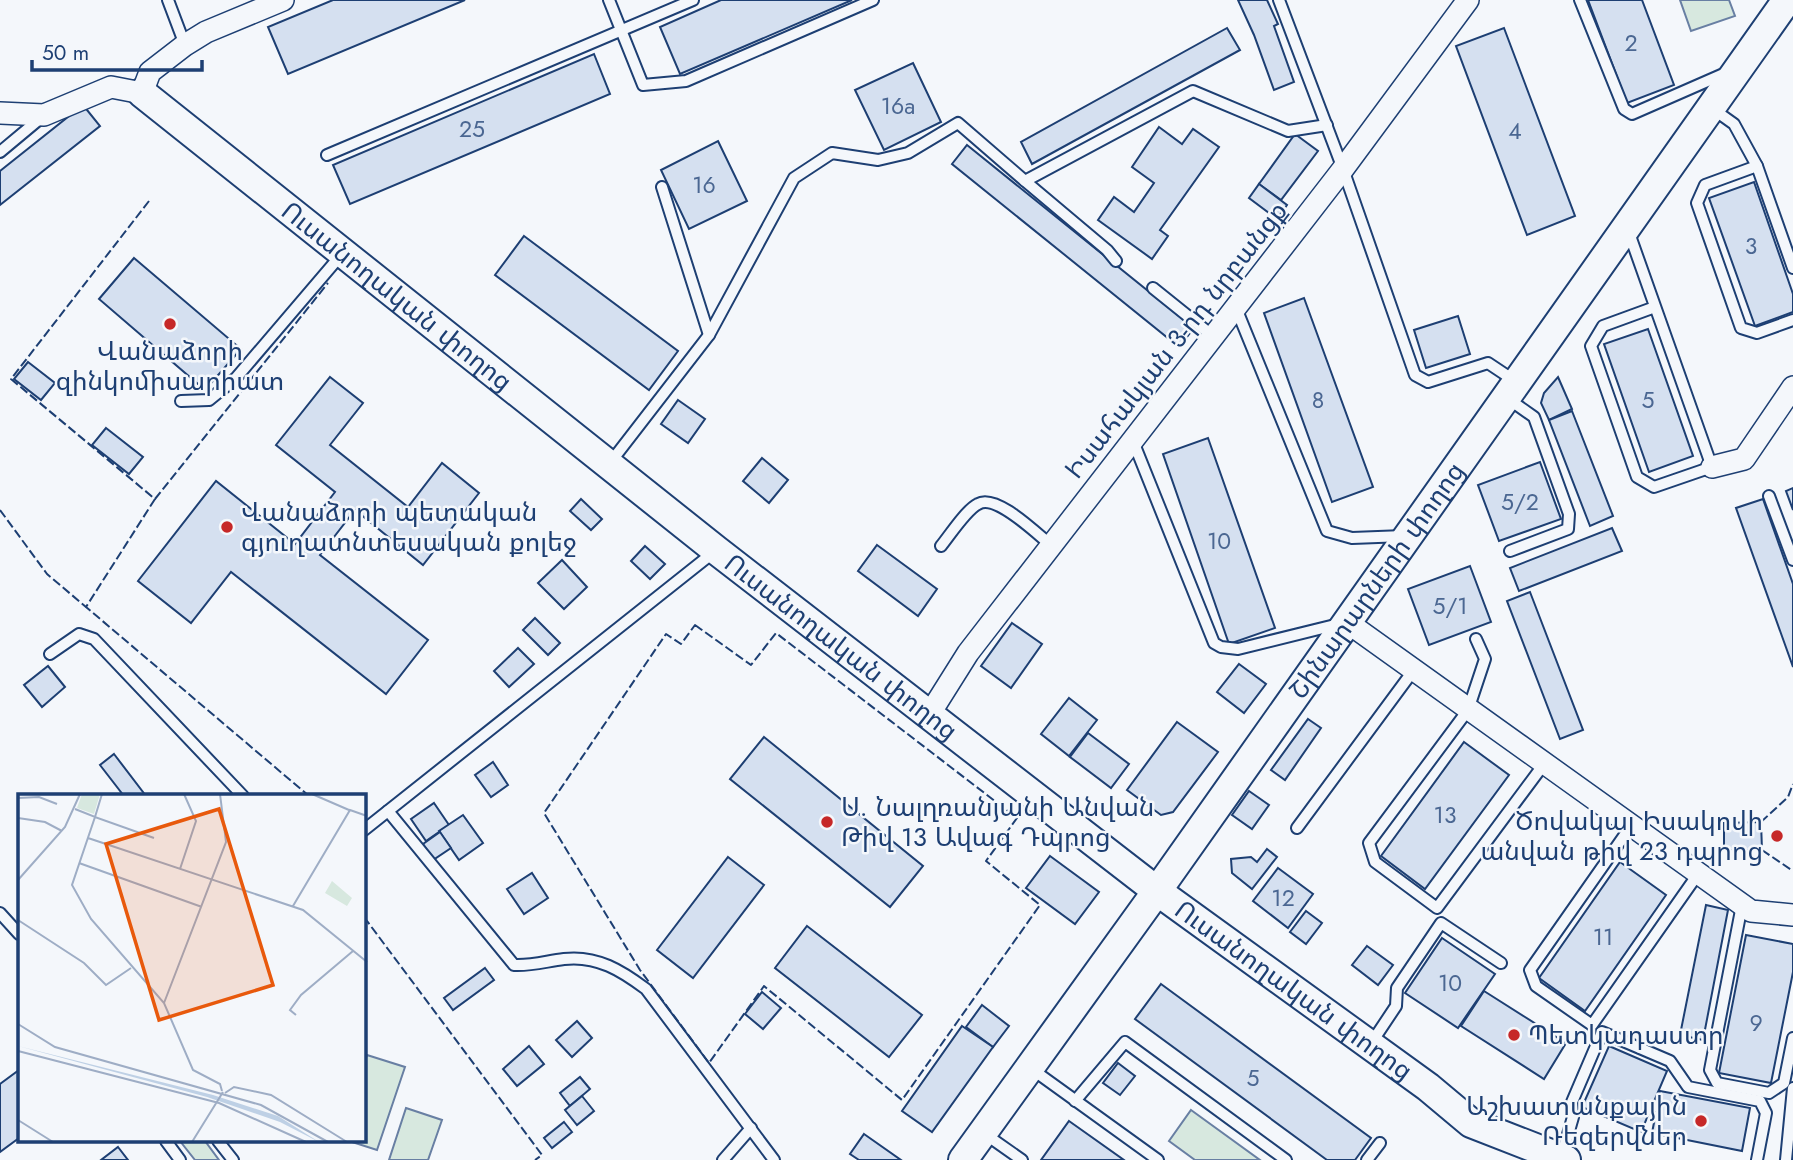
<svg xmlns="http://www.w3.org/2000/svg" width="1793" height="1160" viewBox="0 0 1793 1160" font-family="Jost,'Noto Sans Armenian',sans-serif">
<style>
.green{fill:#d7e8df;stroke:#687fa3;stroke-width:2}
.building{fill:#d5e0f0;stroke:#1d3f73;stroke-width:2}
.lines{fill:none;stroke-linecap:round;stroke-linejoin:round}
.lane-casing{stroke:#1d3f73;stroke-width:14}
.street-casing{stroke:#1d3f73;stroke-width:24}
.secondary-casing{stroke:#1d3f73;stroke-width:32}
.lane{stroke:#f4f7fb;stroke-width:10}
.street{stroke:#f4f7fb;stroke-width:21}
.secondary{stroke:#f4f7fb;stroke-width:28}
.fence{stroke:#1d3f73;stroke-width:2;stroke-dasharray:9 3.5;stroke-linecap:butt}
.poi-dot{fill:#c62828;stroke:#f4f7fb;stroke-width:2.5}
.labels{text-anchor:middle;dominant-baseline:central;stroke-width:5;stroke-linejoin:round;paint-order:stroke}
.number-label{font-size:23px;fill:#4b6792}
.street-label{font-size:26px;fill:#1d3f73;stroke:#f4f7fb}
.poi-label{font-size:26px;fill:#1d3f73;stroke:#f4f7fb;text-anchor:start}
.inset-road{fill:none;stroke:#9eadc5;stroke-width:2}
.view{fill:#e8590c;fill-opacity:0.15;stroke:#e8590c;stroke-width:3.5}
.inset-edge{fill:none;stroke:#1d3f73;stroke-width:3.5}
</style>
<rect width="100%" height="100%" fill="#f4f7fb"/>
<g class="green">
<path d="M1680,0h49l6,16 -44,15z"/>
<path d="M367,1055l38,12 -28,83 -28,-9h15v-77z"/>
<path d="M406,1108l36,12 -14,40h-39z"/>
<path d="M1191,1110l69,50h-65l-26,-19z"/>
<path d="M180,1141h25l14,19h-24z"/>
</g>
<g class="building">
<path d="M333,0h132l-177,74 -20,-47z"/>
<path d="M721,0h131l-172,74 -20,-47z"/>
<path d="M1238,0h29l11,24 -4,2 20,56 -20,8 -20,-55z"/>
<path d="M1588,0h54l32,85 -47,18z"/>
<path d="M1227,28l13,22 -208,114 -11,-22z"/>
<path d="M1504,28l71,188 -48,19 -71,-189z"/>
<path d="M594,54l16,40 -260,110 -17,-39z"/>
<path d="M913,63l28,59 -57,28 -29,-60z"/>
<path d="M83,105l17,21 -100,79v-34z"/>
<path d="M1159,127l23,17 11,-15 26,18 -59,83 8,6 -16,23 -54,-39 16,-23 20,15 20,-29 -22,-16z"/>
<path d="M1295,134l23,17 -37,49 -22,-16z"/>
<path d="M718,141l29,60 -58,28 -28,-59z"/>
<path d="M967,145l227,183 -15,19 -227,-183z"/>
<path d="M1754,182l39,112v18l-38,14 -46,-128z"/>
<path d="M1259,184l28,21 -10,14 -28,-21z"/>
<path d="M524,236l154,115 -29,39 -154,-115z"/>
<path d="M134,258l107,91 -36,41 -106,-91z"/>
<path d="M1304,298l69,189 -41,15 -68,-189z"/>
<path d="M1458,316l12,38 -44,14 -12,-38z"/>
<path d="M1648,329l45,127 -44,16 -45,-128z"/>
<path d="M28,362l27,21 -14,17 -27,-21z"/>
<path d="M330,377l33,26 -33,42 78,62 34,-44 37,30 -56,72 -68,-55 -35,45 108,85 -42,54 -155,-122 -40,51 -53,-42 78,-100 79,63 40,-52 -59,-47z"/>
<path d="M1558,377l14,32 -23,11 -8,-17 3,-10z"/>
<path d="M678,400l27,19 -17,24 -27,-19z"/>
<path d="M1572,411l41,105 -23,10 -41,-106z"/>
<path d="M106,428l37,29 -14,17 -37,-29z"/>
<path d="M1208,438l67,190 -46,16 -66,-190z"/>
<path d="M762,458l26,22 -19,23 -26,-22z"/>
<path d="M1540,462l21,57 -62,22 -21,-56z"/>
<path d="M1793,488v22l-7,-19z"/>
<path d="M581,499l21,20 -11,11 -21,-19z"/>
<path d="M1763,499l30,85v83l-57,-159z"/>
<path d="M1612,528l10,23 -103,40 -9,-23z"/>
<path d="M877,545l60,44 -19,27 -60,-45z"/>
<path d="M645,546l20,18 -15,15 -19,-18z"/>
<path d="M562,560l25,27 -23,22 -26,-26z"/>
<path d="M1470,566l21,56 -62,23 -21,-56z"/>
<path d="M1530,592l53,138 -23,9 -53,-138z"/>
<path d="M535,618l25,25 -12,12 -25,-25z"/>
<path d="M1012,623l30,21 -31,44 -30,-22z"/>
<path d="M518,648l16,16 -25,23 -15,-16z"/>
<path d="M1239,664l27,20 -22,29 -27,-21z"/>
<path d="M48,666l17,21 -23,20 -18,-22z"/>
<path d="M1069,698l28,22 -28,36 -28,-22z"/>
<path d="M1308,719l13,9 -36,52 -14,-10z"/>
<path d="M1177,722l41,30 -45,60 -12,3 -34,-25z"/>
<path d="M1088,733l41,31 -18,24 -41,-31z"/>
<path d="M764,737l159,129 -33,41 -160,-128z"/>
<path d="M1464,742l45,33 -84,114 -44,-33z"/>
<path d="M114,754l32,42h-22l-24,-31z"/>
<path d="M493,762l15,23 -17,12 -16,-22z"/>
<path d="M1249,791l20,14 -17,24 -20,-14z"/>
<path d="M434,803l15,22 -23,16 -15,-22z"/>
<path d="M463,815l20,28 -24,17 -20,-29z"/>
<path d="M1761,822l1,28h-38v-27z"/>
<path d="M440,832l11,16 -18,12 -10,-16z"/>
<path d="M1267,849l10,8 -25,32 -20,-16 -1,-14 20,-2 6,5z"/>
<path d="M1050,856l49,36 -24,32 -49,-36z"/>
<path d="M728,857l36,28 -71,93 -36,-28z"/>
<path d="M1620,862l46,33 -81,116 -46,-33z"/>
<path d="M1278,868l35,26 -25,34 -35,-27z"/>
<path d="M532,873l16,25 -24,16 -17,-25z"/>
<path d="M1706,905l22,5 -25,130 -23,-5z"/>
<path d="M1306,911l16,12 -16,21 -16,-12z"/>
<path d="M807,926l115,89 -33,42 -114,-89z"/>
<path d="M1746,935l47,9v28l-22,111 -52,-10z"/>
<path d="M1442,938l53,36 -37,54 -53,-35z"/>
<path d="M1367,946l26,19 -15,20 -26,-20z"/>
<path d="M485,968l9,12 -41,30 -9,-12z"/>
<path d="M1161,984l210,154 -16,22h-28l-192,-141z"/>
<path d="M1484,991l82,52 -22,36 -83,-53z"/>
<path d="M762,992l19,16 -18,21 -18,-15z"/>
<path d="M982,1005l27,21 -16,21 -27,-20z"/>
<path d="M577,1021l15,17 -20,19 -16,-17z"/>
<path d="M962,1026l31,21 -61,85 -30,-21z"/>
<path d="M529,1046l15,18 -27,22 -14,-17z"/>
<path d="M1609,1046l58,25 -26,61 -59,-25z"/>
<path d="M1118,1063l17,13 -15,19 -17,-12z"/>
<path d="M19,1070v68l-19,14v-68z"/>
<path d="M580,1077l10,12 -20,17 -10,-13z"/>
<path d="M1660,1091l90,17 -8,43 -90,-18z"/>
<path d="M582,1096l12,15 -17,14 -12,-15z"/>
<path d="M1069,1121l55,39h-83z"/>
<path d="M564,1122l8,10 -20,16 -8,-10z"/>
<path d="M864,1134l37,26h-42l-9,-6z"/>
<path d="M118,1147l10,13h-27z"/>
</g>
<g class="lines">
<defs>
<g id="lane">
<path d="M168,0l17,45"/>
<path d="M609,0l34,85 43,-4 187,-81"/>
<path d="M1279,0l64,169 72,206 13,7 60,-19 27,18"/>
<path d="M1580,0l44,109 8,5 96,-42"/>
<path d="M1713,109l21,15 23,42"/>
<path d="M0,152l42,-35"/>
<path d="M327,155l366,-155"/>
<path d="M1025,181l82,69 9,11"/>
<path d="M662,187l47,148"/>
<path d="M1628,230l84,237 -58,20 -17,-10 -46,-131 12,-20 52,-19"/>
<path d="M1793,268l-36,-102 -52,19 -8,18 44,125 16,5 36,-13"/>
<path d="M1153,288l61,49"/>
<path d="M1236,308l91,223 25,7 52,-2"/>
<path d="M1507,398l27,19 35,97 -1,15 -58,22"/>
<path d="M181,401l28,-1 27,-22 105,-123"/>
<path d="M1133,441l81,202 7,4 17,2 101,-25"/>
<path d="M610,463l99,-128 85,-157 38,-25 46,7 30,-7 50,-30 67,58 168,-90 95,40 39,-6"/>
<path d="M1769,496l24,64"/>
<path d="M941,546c9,-11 25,-36 37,-42 18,-11 59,30 74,42"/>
<path d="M1476,639l9,20 -17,51 -99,133 6,19 62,46 107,-144"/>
<path d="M50,654l29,-20 15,5 149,157"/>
<path d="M388,811l126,154c18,1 33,-4 50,-6 33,-4 58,12 82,30l128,171"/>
<path d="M1631,826l-101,144 6,16 56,39 106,-151"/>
<path d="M1297,828l116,-157"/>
<path d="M364,830l350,-278"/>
<path d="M1742,905l-32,165 7,13 52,10 15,-10 9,-45"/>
<path d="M0,913l19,21"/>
<path d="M1370,1045l26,-39 1,-18 44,-65 60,40"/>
<path d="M1029,1067l129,93"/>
<path d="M1075,1101l50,-59 161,118"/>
<path d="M985,1134l37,26"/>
<path d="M166,1141l14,19"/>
<path d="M218,1141l15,19"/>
<path d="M1562,1155l11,-38 -1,-15 30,-70 68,29 18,26 72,14 6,12 -9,47"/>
<path d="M723,1160l28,-32"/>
<path d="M1367,1160l13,-17"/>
<path d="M1786,1160l7,-72"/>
</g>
<g id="street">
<path d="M0,113l44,2 67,-28 31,6 8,-21 35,-27 21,-13 77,-32"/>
<path d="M1712,467l32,-8 49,-72"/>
<path d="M1347,622l404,289 42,4"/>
<path d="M929,715l39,-62 375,-484 125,-169"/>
</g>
<g id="secondary">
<path id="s1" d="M142,93l574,457 441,341 271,196 43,36 95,37"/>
<path id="s2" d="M963,1160l194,-269 630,-891"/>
</g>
</defs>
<use href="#lane" class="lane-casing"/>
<use href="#street" class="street-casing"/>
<use href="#secondary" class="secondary-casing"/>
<use href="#lane" class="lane"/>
<use href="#street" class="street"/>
<use href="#secondary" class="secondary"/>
<g class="fence">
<path d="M149,201l-138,178 144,120 173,-216"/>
<path d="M155,499l-69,108 223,189"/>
<path d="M0,510l47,64 39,33"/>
<path d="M695,625l56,40 25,-32 241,185 -31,43 54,44 -138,195 -138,-114 -55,77 -69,-93 -96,-157 122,-179 15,10z"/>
<path d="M1761,822l27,-25 5,-13"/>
<path d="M1762,850l31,21"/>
<path d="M364,917l178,238 -7,5"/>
</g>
</g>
<g class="poi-dot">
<circle cx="170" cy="324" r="7"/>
<circle cx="227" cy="527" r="7"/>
<circle cx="827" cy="822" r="7"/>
<circle cx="1777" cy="836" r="7"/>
<circle cx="1514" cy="1035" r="7"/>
<circle cx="1701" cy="1121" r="7"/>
</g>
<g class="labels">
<g class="number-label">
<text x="1631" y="43">2</text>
<text x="898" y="106">16a</text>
<text x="472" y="129">25</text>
<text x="1515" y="131">4</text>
<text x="704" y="185">16</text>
<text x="1751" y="246">3</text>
<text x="1318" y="400">8</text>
<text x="1648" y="400">5</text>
<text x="1520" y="502">5/2</text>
<text x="1219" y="541">10</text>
<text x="1450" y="606">5/1</text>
<text x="1445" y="815">13</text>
<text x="1283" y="898">12</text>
<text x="1603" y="937">11</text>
<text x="1450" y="983">10</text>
<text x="1756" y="1023">9</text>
<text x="1253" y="1078">5</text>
</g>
<g class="street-label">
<text stroke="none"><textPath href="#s1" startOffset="326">Ուսանողական փողոց</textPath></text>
<text transform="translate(1176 340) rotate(-52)">Իսահակյան 3-րդ նրբանցք</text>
<text stroke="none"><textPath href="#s2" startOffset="712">Շինարարների փողոց</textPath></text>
<text stroke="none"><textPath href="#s1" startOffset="892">Ուսանողական փողոց</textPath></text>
<text stroke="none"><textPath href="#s1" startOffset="1460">Ուսանողական փողոց</textPath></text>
</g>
<g class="poi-label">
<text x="170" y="351" text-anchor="middle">Վանաձորի<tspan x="170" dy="30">զինկոմիսարիատ</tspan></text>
<text x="241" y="512">Վանաձորի պետական<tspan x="241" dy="30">գյուղատնտեսական քոլեջ</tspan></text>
<text x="841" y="807">Ս. Նալղռանյանի Անվան<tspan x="841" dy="30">Թիվ 13 Ավագ Դպրոց</tspan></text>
<text x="1763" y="821" text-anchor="end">Ծովակալ Իսակովի<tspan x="1763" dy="30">անվան թիվ 23 դպրոց</tspan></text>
<text x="1528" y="1035">Պետկադաստր</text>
<text x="1687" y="1106" text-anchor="end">Աշխատանքային<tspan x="1687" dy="30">Ռեզերվներ</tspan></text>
</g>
</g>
<g transform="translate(18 794)">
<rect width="348" height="348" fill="#f4f7fb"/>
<path d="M64,0h18l-6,20 -17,-6zM314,87l20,17 -5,8 -22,-13z" fill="#d7e8df"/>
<path d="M0,252l195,49 65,21 41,26 -39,-20 -73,-25z" fill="#bed0e5"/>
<path class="inset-road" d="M294,0l37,16M0,4l21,-1 18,7M57,15l20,8 7,-23M0,24l27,4 17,9M70,44l215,72 64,52M136,44l-59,-21 -23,68 19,34 73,84 29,67 27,14 2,7M61,69l123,44M162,75l16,-48 -12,-27M0,86l47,-53 15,-33M275,112l57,-96 17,6M0,126l66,43 22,22 25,-17M146,209l62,-161 -6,-48M278,221l-6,-5 11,-15 52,-44M0,230l37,23 206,58 67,37M0,257l201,52 87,39M207,299l9,-6 37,8 76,47M0,326l35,22M174,348l31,-50"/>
<path class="view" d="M201,15l54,176 -114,35 -53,-176z"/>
<rect width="348" height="348" class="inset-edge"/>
</g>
<path d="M32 60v10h170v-10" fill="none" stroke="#1d3f73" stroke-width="3.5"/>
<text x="42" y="60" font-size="21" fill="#1d3f73" stroke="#f4f7fb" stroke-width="5" paint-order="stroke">50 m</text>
</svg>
